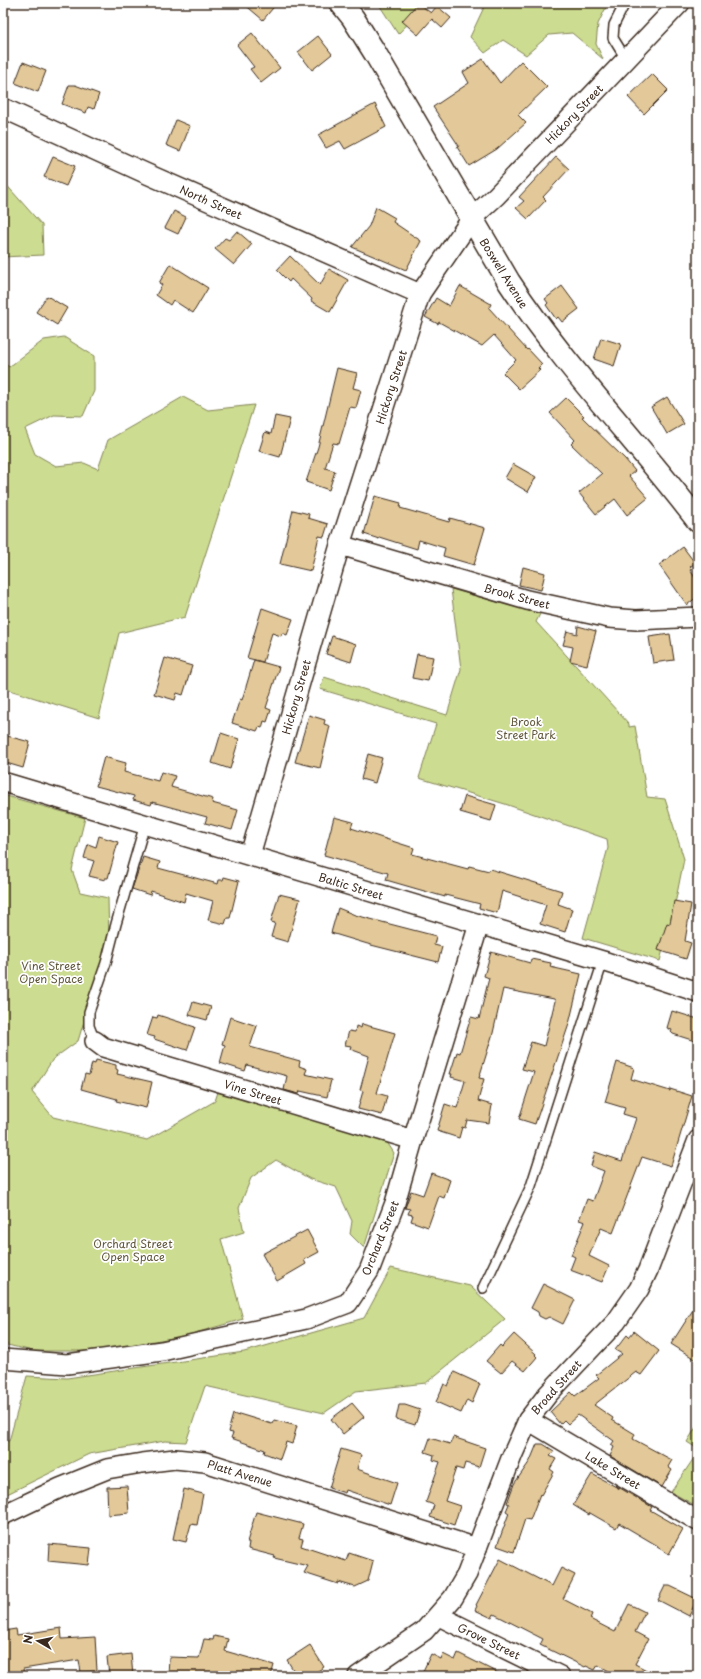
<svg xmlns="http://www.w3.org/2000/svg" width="701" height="1679" viewBox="0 0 701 1679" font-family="'Playpen Sans',sans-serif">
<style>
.green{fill:#ccdc90;stroke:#848357}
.building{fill:#e3c999;stroke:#3b2a1e}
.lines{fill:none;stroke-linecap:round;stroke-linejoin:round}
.lane-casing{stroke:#3b2a1e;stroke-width:12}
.street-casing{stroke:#3b2a1e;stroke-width:22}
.secondary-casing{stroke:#3b2a1e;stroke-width:25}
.lane{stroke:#fff;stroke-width:9}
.street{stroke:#fff;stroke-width:19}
.secondary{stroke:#fff;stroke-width:22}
.labels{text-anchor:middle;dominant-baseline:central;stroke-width:3.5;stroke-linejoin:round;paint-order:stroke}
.street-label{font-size:11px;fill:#3b2a1e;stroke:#fff}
.park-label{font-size:11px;fill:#5f563a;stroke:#fff}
</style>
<rect width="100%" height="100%" fill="#fff"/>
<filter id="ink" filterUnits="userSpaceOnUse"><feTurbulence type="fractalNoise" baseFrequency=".025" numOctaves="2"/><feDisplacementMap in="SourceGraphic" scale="8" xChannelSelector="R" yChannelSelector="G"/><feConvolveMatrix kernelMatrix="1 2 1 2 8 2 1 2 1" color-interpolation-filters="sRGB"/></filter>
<g filter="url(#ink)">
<g class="green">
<path d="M378,3h50l-30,31z"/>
<path d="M486,3h122l-10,21 -2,20 7,15 -31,-26 -23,2 -23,20 -23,-15 -18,13 -15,-16z"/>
<path d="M3,181l39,44 1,30 -40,2z"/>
<path d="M64,337l30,19v35l-11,25 -29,-1 -29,14 10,25 21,12 28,-3 14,6 10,-29 75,-43 25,13 46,-5 -69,212 -66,16 -20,85 -96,-30v-326l6,5 35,-27z"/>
<path d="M451,589l89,25 -4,8 93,102v3l6,-1 12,71 18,2 19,60 -8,40 -16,62 -77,-23 25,-90 -1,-9 -102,-35 -86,-26 17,-54 -116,-35 4,-12 123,38 14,-46z"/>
<path d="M3,795l82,23 -13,52 8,22 28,6 1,45 -2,2 -29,96 -25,18 -21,33 21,25 94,23 68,-39 5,-15 165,53 9,14 -30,95 -14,-14 2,-13 -16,-34 -26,-8 -34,-19 -25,18 -12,30 5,24 -23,7 22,80 -58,17 -92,15h-60l-30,-7z"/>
<path d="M391,1268l79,18 35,33 -79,64 -70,8 -32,22 -119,-27 -19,56 -21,-1 -76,13 -86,42v-55h6l18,-65 40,2 177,-26 120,-34z"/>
<path d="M698,1424v25l-11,-7z"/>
<path d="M698,1452v55l-27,-15z"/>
</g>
<g class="building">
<path d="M243,3h34l-14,17z"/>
<path d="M418,3l13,10 6,-7 14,12 -9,10 -10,-9 -14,16 -16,-14z"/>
<path d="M252,33l28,35 -19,15 -11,-14 4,-2 -17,-22z"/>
<path d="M318,36l14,18 -20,16 -14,-18z"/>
<path d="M483,59l17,24 21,-22 26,26 -29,28 8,8 -29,26 -28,17 -12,-19 2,-1 -26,-39 36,-24 -6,-11z"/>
<path d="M23,62l23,9 -8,21 -23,-9z"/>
<path d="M652,74l16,16 -24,24 -16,-17z"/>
<path d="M69,85h6l24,9 -5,15 -6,-2 -2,6 -24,-9z"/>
<path d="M375,104l11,23 -41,22 -5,-8 -14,7 -8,-13z"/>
<path d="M176,120l14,6 -10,25 -14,-6z"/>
<path d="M53,157l22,9 -9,20 -22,-9z"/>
<path d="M556,157l13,12 -26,28 3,3 -18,19 -12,-11 8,-7 -5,-4z"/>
<path d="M376,207l19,11 -2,4 28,19 -15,29 -54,-23 17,-21z"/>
<path d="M174,211l12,6 -8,17 -13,-6z"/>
<path d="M237,231l15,13 -18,21 -19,-16 10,-11 4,2z"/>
<path d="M290,256l30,29 9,-16 19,11 -18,32 -19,-11 1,-2 -21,-20 -2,3 -12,-12z"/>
<path d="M170,264l38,24 -15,25 -20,-13 -3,5 -14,-10 6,-10 -3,-2z"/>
<path d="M460,286l31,18 -2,4 38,42 1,-1 14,15 -4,4 2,2 -21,19 -16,-16 13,-13 -22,-25 -12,11 -43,-24 -1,2 -13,-7 11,-19 13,8z"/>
<path d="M562,286l17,23 -17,13 -4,-5 -2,2 -10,-14 2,-2 -3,-4z"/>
<path d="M47,296l20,12 -10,17 -21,-13z"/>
<path d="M601,338l20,6 -7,22 -20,-7z"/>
<path d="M337,368l20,5 -4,15 8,2 -5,18 -6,-1 -11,37 -6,-1 -8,25 10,3 -6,19 -23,-8 12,-35z"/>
<path d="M667,397l17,27 -17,10 -16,-27z"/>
<path d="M566,398l18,18 -2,1 43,42 10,12 -6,5 19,22 -21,17 -12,-16 -19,15 -17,-21 23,-19 -31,-30 4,-4 -25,-27z"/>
<path d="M275,416l15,3 -10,38 -21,-6 6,-19 6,2z"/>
<path d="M513,464l23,13 -8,15 -23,-14z"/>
<path d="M375,496l26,7 -1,5 49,14 1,-4 35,10 -11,37 -31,-9 2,-8 -26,-8 -2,9 -38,-12v2l-15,-5z"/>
<path d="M293,510l16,4 -1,4 20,6 -4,13 -5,-1 -8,35 -31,-7z"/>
<path d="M683,547l12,16 -5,4 2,2 -2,1 8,12v14l-11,9 -28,-40z"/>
<path d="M523,567l22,6 -4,17 -22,-5z"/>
<path d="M262,608l31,11 -6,16 -5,-2 -1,3 -9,-3 -9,29 -16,-4z"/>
<path d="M578,626l18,5 -9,34 -17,-4 3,-14 -10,-2 4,-14 10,3z"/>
<path d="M670,634l4,26 -21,3 -4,-26z"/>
<path d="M332,636l24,8 -5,18 -25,-8z"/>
<path d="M417,654l16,3 -5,24 -16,-3z"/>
<path d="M165,658l27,8 -9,29 -6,-2 -2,7 -21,-6z"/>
<path d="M254,660l25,7 -13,41 5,2 -4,12 -3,-1 -2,7 -3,-1 -2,4 -25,-8 8,-24 2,1z"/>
<path d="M309,715l16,5 -1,4 6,2 -10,42 -25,-6z"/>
<path d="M221,733l18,6 -9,30 -18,-6z"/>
<path d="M7,736l23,6 -7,26 -20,-6v-12z"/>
<path d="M368,754l14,4 -7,25 -14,-4z"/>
<path d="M104,757l22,6 -2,9 34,9 3,-9 14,4 -4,11 42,12 -1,4 26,7 -6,20 -27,-7 2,-6 -55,-15 -1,3 -18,-5 1,-4 -38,-10z"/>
<path d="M465,796l31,9 -5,16 -31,-9z"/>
<path d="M334,817l19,5 -2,6 63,20 -2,6 56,15 1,-3 20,5 1,-2 72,22 -4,13 14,5 -7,23 -25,-8 6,-19 -44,-14 -5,22 -18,-5 1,-4 -35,-9v2l-59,-17 2,-7 -64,-18z"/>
<path d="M99,836l19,6 -10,36h-3v2l-16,-4 5,-15 -10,-3 4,-14 8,3z"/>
<path d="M143,857l17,5 -2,6 60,16 1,-4h4l1,-3 15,4 -9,37h-3l-2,6 -17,-4 5,-19 -27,-8 -2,9 -33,-11 -1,4 -18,-6z"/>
<path d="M279,894l21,5 -12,43 -17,-5 4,-14 -4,-1z"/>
<path d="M674,901l17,3 -6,37 6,2 -5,16 -28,-9 9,-27 3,1z"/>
<path d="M338,908l17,7 81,21 -2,9 8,2 -4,15 -67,-17 -40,-12z"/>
<path d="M491,952l39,11 1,-4 20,4 -1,4 31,7 -12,50 -34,100 -16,-5 15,-47 -12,-3 9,-27 13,4 11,-45 -1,-2 -51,-10 -10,44 -14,45 5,1 -6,22 14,4 -3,18 -22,-3 -2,8 -3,-1 -3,11 -22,-7 8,-27 12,4 8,-27 -14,-4 1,-3h-2l7,-22 3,1 11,-36 8,2 10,-41 -5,-2z"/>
<path d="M193,1002l18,5 -4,13 -18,-5z"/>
<path d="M672,1011l26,8v23l-25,-8 -2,-2 1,-2 -5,-2z"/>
<path d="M158,1015l37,12 -8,23 -33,-11 1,-2 -8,-2 6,-18 4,1z"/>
<path d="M230,1017l27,9 -7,21 50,14 -1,5 8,3 -2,5 26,6 -4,17 -27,-6 -1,3 -15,-4 3,-14 -40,-11 -2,6 -25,-8 5,-18 -3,-1z"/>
<path d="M362,1024l33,9 -18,60 10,3 -5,19 -24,-6 5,-18 -3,-1 9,-34 -19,-7 1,-3 -6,-1 4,-14 6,1 1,-6 5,2z"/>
<path d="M96,1060l20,5v4l2,1 -1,4 35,8 -6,26 -30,-7 1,-2 -36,-10 4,-15 4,1 3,-12 3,1z"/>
<path d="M617,1062l17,6 -3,11 39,12v-2l22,7 -21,70 -29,-9 -29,76 -12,-5 -12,28 20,10 -7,16 -32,-12 5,-13 -4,-2 14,-33 -6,-2 8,-21 6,2 11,-30 -13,-5 4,-14 27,9 14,-43 -13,-4 2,-6 -20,-6z"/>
<path d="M431,1173l19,7 -6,18 -5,-2 -11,31 -17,-6 2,-6 -5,-1 2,-5 -5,-1 6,-17 12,4z"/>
<path d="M307,1230l12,22 -15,8 2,4 -29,17 -15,-27z"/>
<path d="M543,1284l32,16 -12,24 -14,-7 -4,2 -6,-3 -1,-4 -7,-4z"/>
<path d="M698,1302v59l-27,-17z"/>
<path d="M634,1331l25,20 -18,24 -5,-3 -42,33 19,13 -1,2 23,14 -2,5 39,21 -4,7 4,3 -10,17 -52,-31 4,-9 -3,-2 3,-4 -36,-26 -10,9 -4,-4 -4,4 -10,-12 21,-20 4,4 24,-18 -3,-3 26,-21 -7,-4 12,-15 2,2z"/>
<path d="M514,1334l22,20 -1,1 2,2 -12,14 -13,-10 -11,12 -15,-12 14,-16 2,2z"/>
<path d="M454,1372l26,12 -8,19 -5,-3 -6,13 -25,-11 8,-18 4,2z"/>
<path d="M352,1403l12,14 -21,17 -12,-15z"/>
<path d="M399,1405h6l15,5 -5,15 -19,-6z"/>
<path d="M233,1414l6,2v-2l33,10 2,-4 23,6 -5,18 -6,-2 -6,17 -16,-6 1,-3 -34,-12 2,-5 -5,-1z"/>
<path d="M453,1437l32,11 -6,19 -14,-4 -2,7 -7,-2 -11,33 15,5 -6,19 -24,-8 4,-12 -8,-3 14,-40 -7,-2 1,-5 -9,-3 5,-14 20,6z"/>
<path d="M537,1444h6l11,7 -4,5 6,3 -6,10 4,3 -13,23 -1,-1 -10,26 -5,-1 -11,33 -17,-6 12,-33 -3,-2 3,-7 -2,-1 7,-19 16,-23z"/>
<path d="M341,1449l20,6 -4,14 40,14 -7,22 -44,-15 -1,3 -16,-5z"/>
<path d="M592,1474l28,15 -5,-4 37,22 -2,3 33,19 -14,25 -12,-7 1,-1 -39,-23 -3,5 -26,-15 -1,2 -16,-10z"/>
<path d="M127,1486l2,27 -21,2 -1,-28z"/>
<path d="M184,1489l19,5 -6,31 -6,-1 -5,18 -13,-3z"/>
<path d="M256,1512l47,12 -4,14 4,1 -2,7 45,15 3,-8 24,8 -5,20 -13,6 -17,-5v2l-34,-11 4,-7 -34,-8 1,-2 -27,-7 1,-7h-2z"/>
<path d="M49,1544l42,4 -2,17 -41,-4z"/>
<path d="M500,1559l52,27 9,-18 14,7 -12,24 29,15 -2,5 25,13 14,-28 16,8 -10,20 13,7 -13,25 23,12h-40l-20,-11 -3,5 -9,-4 -1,1 -45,-22 3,-6 -49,-25 -2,4 -17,-8 2,-4 -1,-1z"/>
<path d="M665,1586h5l27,13 -8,17 -31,-16z"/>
<path d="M61,1628l1,11 33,-2 2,34 -16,1 -2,-12 -56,9 1,5 -19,2v-5l-2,1v-41l13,-2 1,6z"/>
<path d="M214,1636l14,3 -3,12 49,14 -3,11h-103l1,-19 30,1 5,-19 9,1z"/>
<path d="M310,1645l14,22 -14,9h-13l-10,-16z"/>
<path d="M458,1653l46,23h-71l-10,-5 8,-17 10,5 2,-5 12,6z"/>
<path d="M131,1654l2,22h-24l-2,-19z"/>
</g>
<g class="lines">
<defs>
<g id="lane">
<path d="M625,3l-11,22 -1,13 13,21"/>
<path d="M95,1041l-6,-15v-14l17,-49 10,-39 29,-100"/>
<path d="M483,1288l48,-102 72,-225"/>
</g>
<g id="street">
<path d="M3,108l142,65 275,121"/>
<path d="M340,545l187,55 64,14 18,4 27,2 62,-3"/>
<path d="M3,782l600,179 95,31"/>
<path d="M250,855l90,-310 80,-251 52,-76 24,-22 184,-193"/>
<path d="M95,1041l8,6 310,93"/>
<path d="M3,1359l64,5 95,-13 144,-32 42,-16 21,-32 26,-68 18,-63 66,-216"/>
<path d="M528,1420l170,101"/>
<path d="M3,1515l57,-27 47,-19 35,-6 33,-4 30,3 272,86"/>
<path d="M439,1616l121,60"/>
<path d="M358,1676l66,-45 29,-33 14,-24 45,-118 16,-36 20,-26 68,-72 23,-33 9,-19 50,-130"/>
</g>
<path id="secondary" d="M341,3l12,15 22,35 134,229c56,85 127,158 189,239"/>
</defs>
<use href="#lane" class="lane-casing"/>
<use href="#street" class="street-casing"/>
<use href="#secondary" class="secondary-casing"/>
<use href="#lane" class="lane"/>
<use href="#street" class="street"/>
<use href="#secondary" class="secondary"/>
</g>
</g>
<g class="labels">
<g class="street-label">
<text transform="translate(574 114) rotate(-46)">Hickory Street</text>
<text transform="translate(211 202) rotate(24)">North Street</text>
<text transform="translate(504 273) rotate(58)">Boswell Avenue</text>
<text transform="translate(391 387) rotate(-72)">Hickory Street</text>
<text transform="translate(517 596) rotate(15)">Brook Street</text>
<text transform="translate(296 697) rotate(-74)">Hickory Street</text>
<text transform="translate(351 886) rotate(17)">Baltic Street</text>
<text transform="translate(253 1092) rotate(17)">Vine Street</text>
<text transform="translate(380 1238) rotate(-68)">Orchard Street</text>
<text transform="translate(556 1387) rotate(-48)">Broad Street</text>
<text transform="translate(613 1470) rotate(31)">Lake Street</text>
<text transform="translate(240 1473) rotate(17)">Platt Avenue</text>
<text transform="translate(489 1641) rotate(26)">Grove Street</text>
</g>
<g class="park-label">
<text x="526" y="721">Brook<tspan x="526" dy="13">Street Park</tspan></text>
<text x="51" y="965">Vine Street<tspan x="51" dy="13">Open Space</tspan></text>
<text x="133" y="1243">Orchard Street<tspan x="133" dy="13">Open Space</tspan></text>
</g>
</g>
<rect width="701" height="1679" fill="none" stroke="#fff" stroke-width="16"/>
<rect x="8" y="8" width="685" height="1663" fill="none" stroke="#3b2a1e" stroke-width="1.5" filter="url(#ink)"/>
<g transform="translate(38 1641) rotate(279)" stroke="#ffffff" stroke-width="3" paint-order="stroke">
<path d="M0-3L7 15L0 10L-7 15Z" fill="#3b2a1e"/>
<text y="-6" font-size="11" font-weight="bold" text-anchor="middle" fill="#3b2a1e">N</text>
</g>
</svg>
